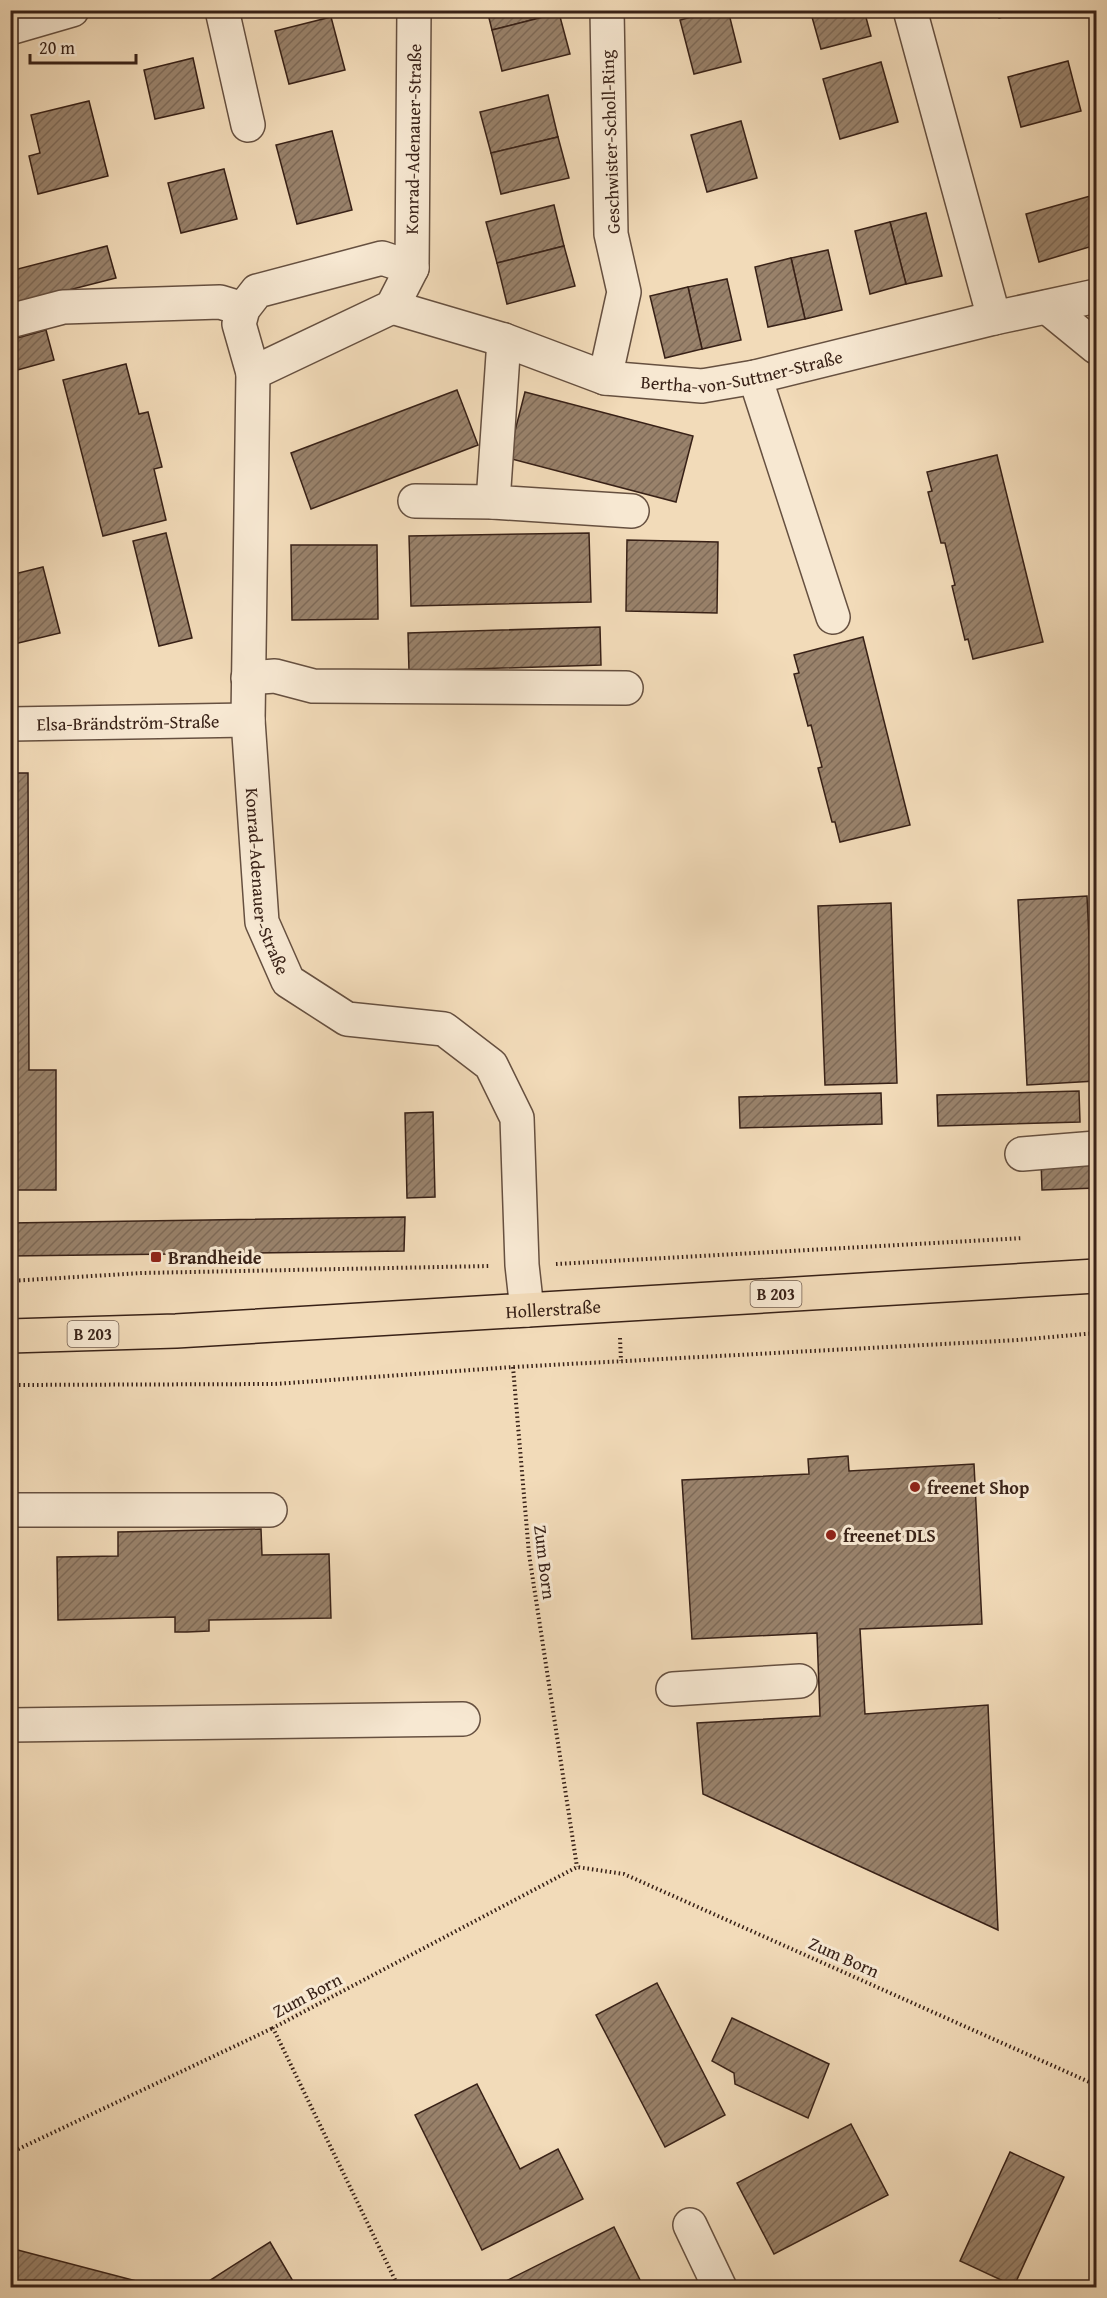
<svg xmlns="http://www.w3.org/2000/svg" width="1107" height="2298" viewBox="0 0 1107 2298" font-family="'Gentium Book Plus',serif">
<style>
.building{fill:url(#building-hatch);stroke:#382117;stroke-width:1.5}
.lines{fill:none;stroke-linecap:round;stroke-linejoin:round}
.minor-casing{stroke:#665040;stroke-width:36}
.major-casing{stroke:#382117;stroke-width:36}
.path{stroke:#382117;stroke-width:4;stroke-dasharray:1.5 3;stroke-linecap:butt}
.minor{stroke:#f7e8d2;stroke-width:33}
.major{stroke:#f2dbb9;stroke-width:33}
.poi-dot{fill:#8f2418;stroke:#f7e8d2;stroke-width:2}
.labels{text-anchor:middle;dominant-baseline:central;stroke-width:6;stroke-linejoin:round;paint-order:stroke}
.shield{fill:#f7e8d2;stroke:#715d4f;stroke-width:1.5}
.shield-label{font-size:16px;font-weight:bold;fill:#382117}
.street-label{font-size:18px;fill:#382117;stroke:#f7e8d2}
.poi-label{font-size:18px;font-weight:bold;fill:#382117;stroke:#f7e8d2;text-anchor:start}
</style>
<defs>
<pattern id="building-hatch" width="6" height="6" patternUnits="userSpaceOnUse" patternTransform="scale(1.5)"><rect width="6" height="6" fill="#99826b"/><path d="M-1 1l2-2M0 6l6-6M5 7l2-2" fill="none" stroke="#7e6a57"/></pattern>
</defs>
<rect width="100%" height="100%" fill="#f2dbb9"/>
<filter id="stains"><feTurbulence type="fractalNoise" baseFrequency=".00333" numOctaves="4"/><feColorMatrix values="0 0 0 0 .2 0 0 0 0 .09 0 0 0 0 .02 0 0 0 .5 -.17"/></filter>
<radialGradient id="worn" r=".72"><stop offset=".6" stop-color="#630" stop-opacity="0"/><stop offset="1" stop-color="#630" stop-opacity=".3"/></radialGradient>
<g class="building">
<path d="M487,10h72v3l-67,17z"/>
<path d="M718,10h10l13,52 -47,12 -14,-54z"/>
<path d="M810,10h54l7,26 -50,13z"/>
<path d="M996,10h30l-27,8z"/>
<path d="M559,13l11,41 -68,17 -10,-41z"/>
<path d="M331,17l14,53 -56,14 -14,-53z"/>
<path d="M193,58l11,50 -49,11 -11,-49z"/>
<path d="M1068,61l13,50 -60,16 -13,-50z"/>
<path d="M881,62l17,60 -58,17 -17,-60z"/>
<path d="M548,95l10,42 -67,16 -11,-41z"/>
<path d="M89,101l19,75 -70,18 -9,-38 11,-3 -9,-38z"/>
<path d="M741,121l16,57 -50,14 -16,-57z"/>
<path d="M332,131l20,79 -55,14 -21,-79z"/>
<path d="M558,137l11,41 -68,16 -10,-41z"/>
<path d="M224,169l13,50 -56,14 -13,-50z"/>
<path d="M1094,195l2,9v41l-57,17 -13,-48z"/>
<path d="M554,205l10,41 -67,17 -11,-41z"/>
<path d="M926,213l16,63 -36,8 -16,-62z"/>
<path d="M890,222l16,62 -36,10 -15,-63z"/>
<path d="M107,246l9,32 -106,27v-34z"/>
<path d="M564,246l11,40 -68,18 -10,-41z"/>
<path d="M828,250l14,60 -37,9 -14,-61z"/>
<path d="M791,258l14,61 -37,8 -13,-60z"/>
<path d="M727,279l14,61 -39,9 -14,-62z"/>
<path d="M688,287l14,62 -37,9 -15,-62z"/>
<path d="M46,330l8,30 -44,12v-32z"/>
<path d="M126,364l13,50 9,-2 14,55 -8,2 12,51 -63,16 -40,-156z"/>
<path d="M457,390l21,55 -167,64 -20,-56z"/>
<path d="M525,392l168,44 -17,66 -168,-44z"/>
<path d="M997,455l46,187 -70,17 -5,-20 -3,1 -13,-54 3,-1 -10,-42h-4l-13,-51 4,-1 -5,-19z"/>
<path d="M166,533l26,105 -33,8 -26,-105z"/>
<path d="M589,533l2,69 -180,4 -2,-70z"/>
<path d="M627,540l91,2 -1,71 -91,-2z"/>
<path d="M291,545h86l1,74 -86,1z"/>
<path d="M43,567l17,66 -50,12v-70z"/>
<path d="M600,627l1,38 -192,6 -1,-38z"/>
<path d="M863,637l47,188 -70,17 -5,-20h-3l-14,-54 4,-1 -11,-42 -3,1 -14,-52 5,-1 -5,-18z"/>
<path d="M10,773h18l1,297h27v120h-46z"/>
<path d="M1087,896l9,185 -69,4 -9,-185z"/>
<path d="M891,903l6,180 -72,2 -7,-179z"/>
<path d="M1079,1091l1,31 -142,4 -1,-31z"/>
<path d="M881,1093l1,31 -142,4 -1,-31z"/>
<path d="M433,1112l2,85 -28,1 -2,-85z"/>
<path d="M1096,1158v30l-54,2 -1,-29z"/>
<path d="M405,1217l-1,34 -394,5v-33z"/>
<path d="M848,1456l1,15 125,-7 8,160 -122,5 5,85 123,-9 10,225 -295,-136 -6,-71 123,-7 -3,-83 -125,6 -10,-159 127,-6 -1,-15z"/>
<path d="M261,1529l1,26 67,-1 2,64 -122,2v11l-22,1h-12v-15l-117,3 -1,-63 61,-1v-24z"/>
<path d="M657,1983l68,132 -60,32 -69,-132z"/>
<path d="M732,2018l97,46 -21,54 -73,-34 -1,-11 -22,-12z"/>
<path d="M477,2084l43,85 38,-20 25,50 -101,51 -67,-135z"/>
<path d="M851,2124l37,71 -114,59 -37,-71z"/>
<path d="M1010,2152l54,25 -50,109 -54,-25z"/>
<path d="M614,2227l30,61h-145l-1,-3z"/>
<path d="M270,2242l27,46h-99z"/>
<path d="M10,2248l153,40h-153z"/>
</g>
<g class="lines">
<defs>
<g id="minor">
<path d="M222,10l26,115"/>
<path id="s1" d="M414,10l-2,258 -20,39 -139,66 -5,347 14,202 26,59 59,38 97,10 47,36 26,53 5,147 5,45"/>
<path d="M910,10l84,308"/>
<path d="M10,28l62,-18"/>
<path id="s2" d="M392,307l112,33 101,38 97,8 53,-9 239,-59 102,-22"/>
<path d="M1047,307l49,40"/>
<path d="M10,321l53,-14 157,-5 23,7"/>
<path d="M504,340l-11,162 139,9"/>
<path d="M253,373l-14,-49 4,-15 14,-18 125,-33 30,10"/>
<path d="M755,377l78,240"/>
<path d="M605,378l19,-86 -13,-58 -4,-224"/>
<path d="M415,501l78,1"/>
<path d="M248,678l27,-2 38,10 313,2"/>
<path id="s3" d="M10,724l238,-4"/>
<path d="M1022,1154l74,-6"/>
<path d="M10,1510h260"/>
<path d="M673,1689l127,-8"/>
<path d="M10,1725l453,-6"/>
<path d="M690,2225l30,63"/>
</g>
<g id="major">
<path id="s4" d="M10,1336l166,-5 920,-55"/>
</g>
</defs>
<use href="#minor" class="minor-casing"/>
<use href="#major" class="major-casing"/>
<g class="path">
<path d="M556,1264l467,-26"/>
<path d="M10,1281l132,-8 347,-7"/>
<path d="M620,1338l1,23"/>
<path d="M513,1367l16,187 48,313"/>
<path d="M10,1385l265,-1 238,-17 505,-27 78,-7"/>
<path d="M10,2153l263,-125"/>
<path d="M399,2288l-126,-260 304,-161 47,7 472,211"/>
</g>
<use href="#minor" class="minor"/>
<use href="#major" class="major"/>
</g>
<g class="poi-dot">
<rect x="150" y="1251" width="12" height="12" rx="3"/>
<circle cx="915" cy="1487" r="6"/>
<circle cx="831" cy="1535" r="6"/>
</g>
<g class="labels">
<g class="shield">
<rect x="750.5" y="1281" width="51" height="26" rx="4.5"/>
<rect x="67.5" y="1321" width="51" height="26" rx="4.5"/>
</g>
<g class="shield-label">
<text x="776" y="1294">B 203</text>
<text x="93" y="1334">B 203</text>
</g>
<g class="street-label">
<text transform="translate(413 139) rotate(-89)">Konrad-Adenauer-Straße</text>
<text transform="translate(610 142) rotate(-92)">Geschwister-Scholl-Ring</text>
<text stroke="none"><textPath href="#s2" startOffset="363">Bertha-von-Suttner-Straße</textPath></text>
<text stroke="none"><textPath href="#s3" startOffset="118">Elsa-Brändström-Straße</textPath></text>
<text stroke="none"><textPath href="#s1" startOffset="966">Konrad-Adenauer-Straße</textPath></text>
<text stroke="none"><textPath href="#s4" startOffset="544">Hollerstraße</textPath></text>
<text transform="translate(545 1562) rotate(83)">Zum Born</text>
<text transform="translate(844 1957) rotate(24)">Zum Born</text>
<text transform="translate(307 1995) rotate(-28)">Zum Born</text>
</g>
<g class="poi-label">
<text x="168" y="1257">Brandheide</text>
<text x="927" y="1487">freenet Shop</text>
<text x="843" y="1535">freenet DLS</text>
</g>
</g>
<rect width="1107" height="2298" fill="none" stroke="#f2dbb9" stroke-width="36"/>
<rect x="12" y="12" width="1083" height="2274" fill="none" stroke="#382117" stroke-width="3"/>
<rect x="18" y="18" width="1071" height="2262" fill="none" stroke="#382117" stroke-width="1.5"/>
<path d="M30 54v9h106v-9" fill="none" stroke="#382117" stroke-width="3"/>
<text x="39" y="54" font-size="18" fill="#382117" stroke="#f7e8d2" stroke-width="4.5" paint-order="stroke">20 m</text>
<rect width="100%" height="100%" filter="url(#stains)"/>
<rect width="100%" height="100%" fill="url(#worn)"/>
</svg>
